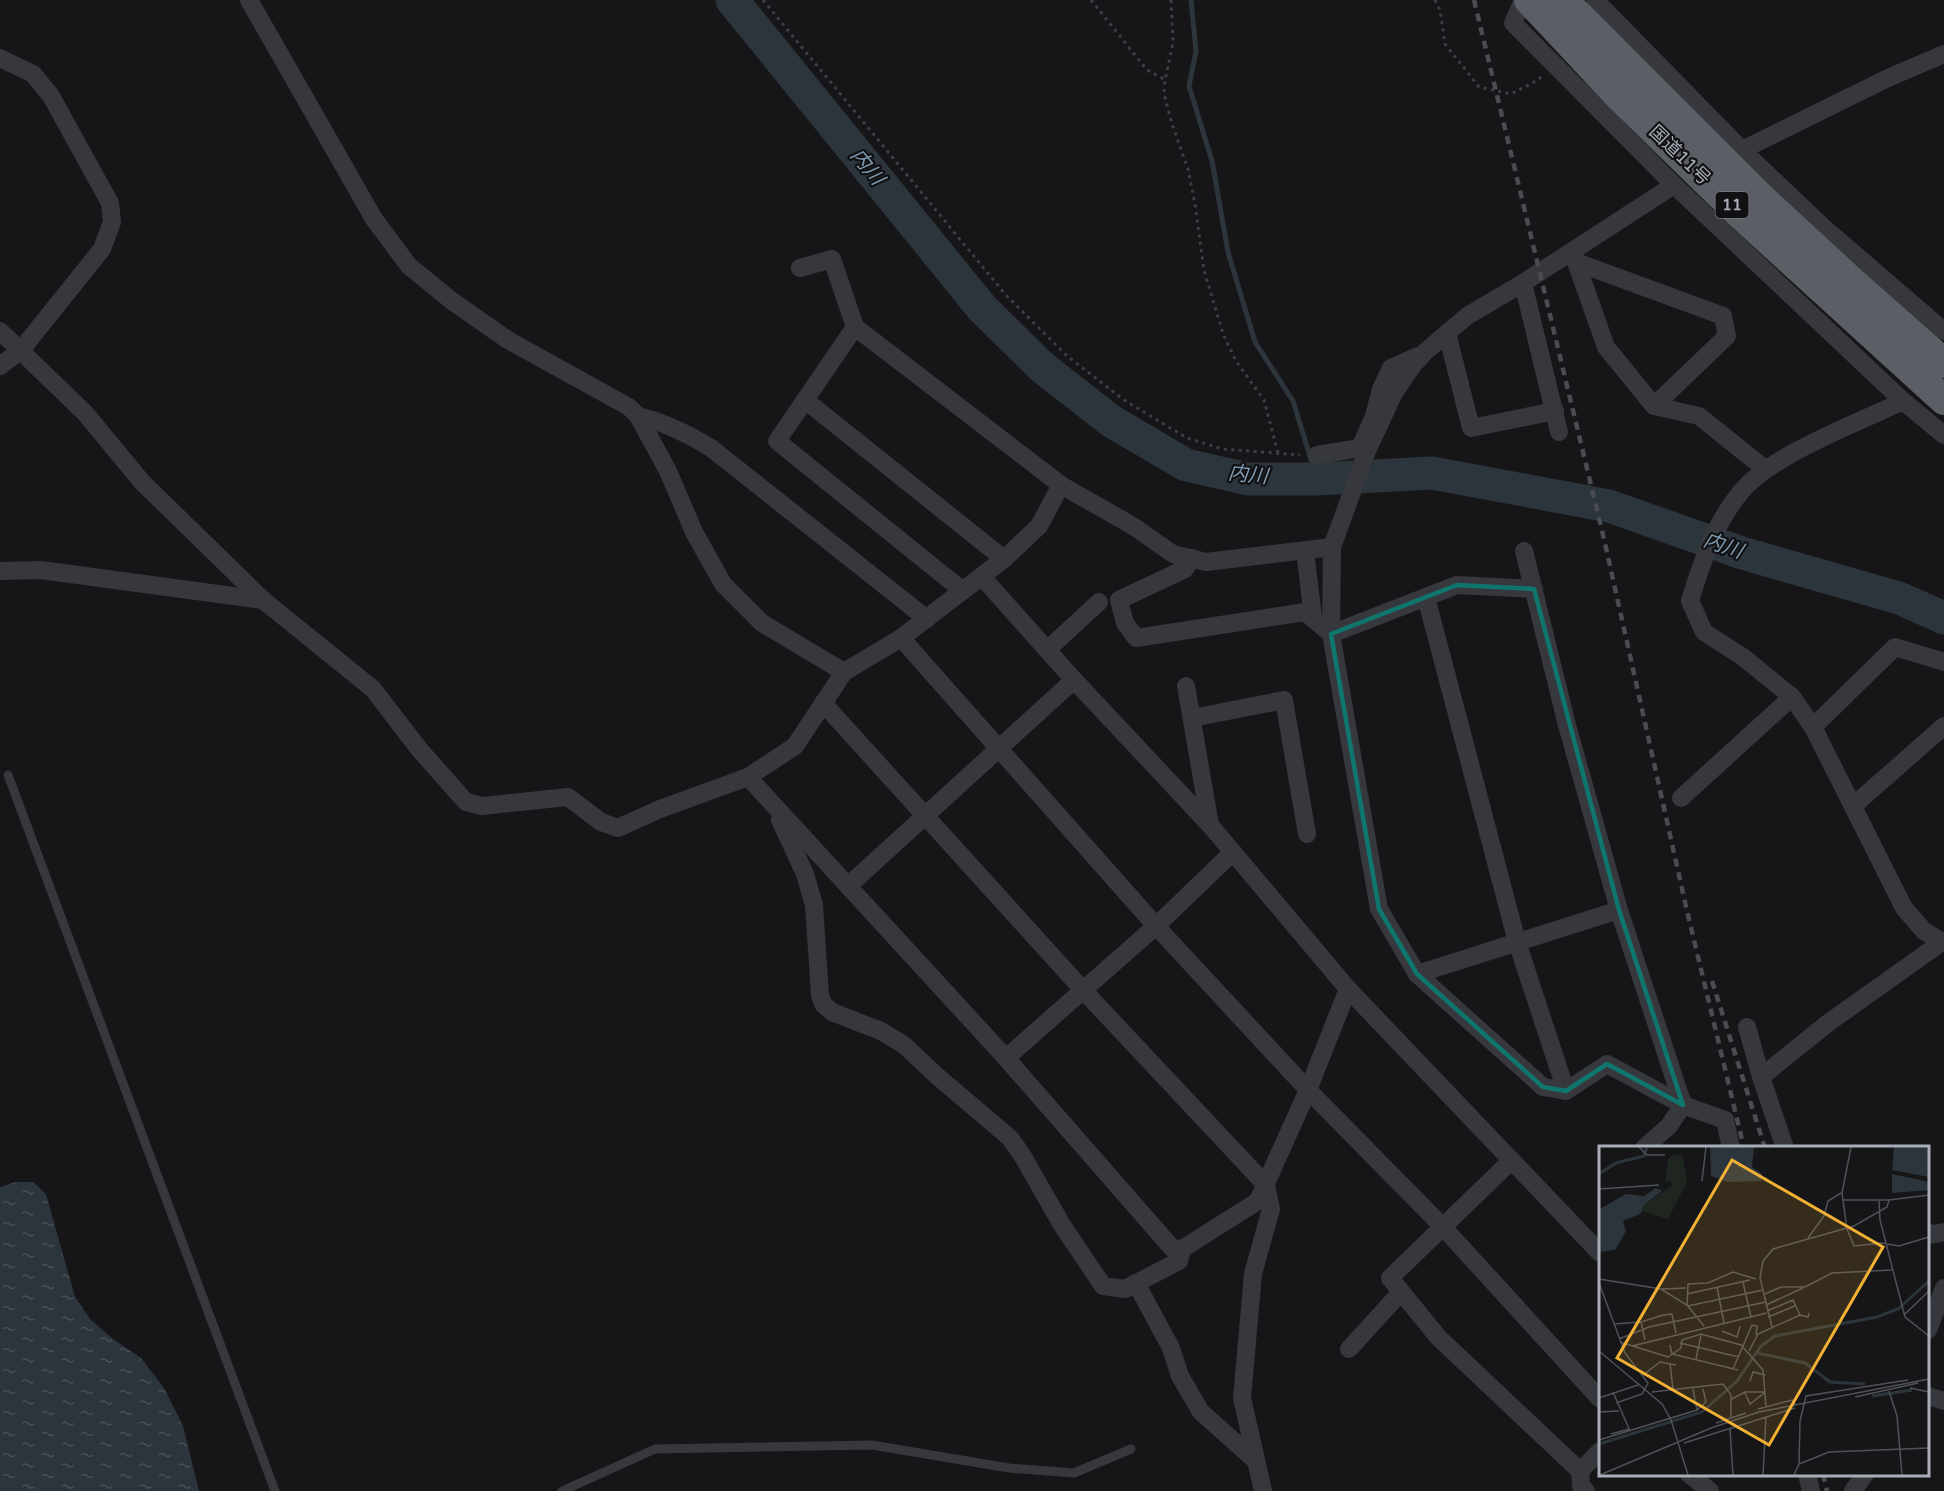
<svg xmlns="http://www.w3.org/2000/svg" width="1944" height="1491" viewBox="0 0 1944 1491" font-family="'Varela Round','Noto Sans JP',sans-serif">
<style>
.water{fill:url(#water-ripples)}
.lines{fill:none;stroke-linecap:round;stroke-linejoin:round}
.stream{stroke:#2c353c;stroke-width:5}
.river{stroke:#2c353c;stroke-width:33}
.path{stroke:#3d3f44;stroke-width:3;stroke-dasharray:3 4.5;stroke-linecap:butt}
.service{stroke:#37383d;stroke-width:9}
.minor{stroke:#37383d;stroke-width:18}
.trunk{stroke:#5b5e65;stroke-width:30}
.rail{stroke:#4a4c52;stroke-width:4.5;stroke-dasharray:8 6;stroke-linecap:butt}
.marked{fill:none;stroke:#0f766e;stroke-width:4.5;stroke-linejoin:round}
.labels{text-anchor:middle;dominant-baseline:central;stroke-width:4.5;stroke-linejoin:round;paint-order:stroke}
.shield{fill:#111113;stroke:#7b7e86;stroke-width:1.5}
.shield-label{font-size:16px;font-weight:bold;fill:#a8adb8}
.street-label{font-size:18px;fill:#a8adb8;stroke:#111113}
.water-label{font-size:20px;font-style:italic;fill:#7f9bb3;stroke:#111113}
.inset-river{fill:none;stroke:#2c353c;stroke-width:3}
.inset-road{fill:none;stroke:#505258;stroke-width:1.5}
.view{fill:#f2b134;fill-opacity:0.15;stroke:#f2b134;stroke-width:3}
.inset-edge{fill:none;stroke:#a8adb8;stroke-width:3}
</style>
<defs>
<pattern id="water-ripples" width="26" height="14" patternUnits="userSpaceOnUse" patternTransform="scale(1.5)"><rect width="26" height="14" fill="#2c353c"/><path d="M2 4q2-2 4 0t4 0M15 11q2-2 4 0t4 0" fill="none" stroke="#485056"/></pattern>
</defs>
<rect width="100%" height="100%" fill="#161618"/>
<path class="water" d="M16,1182h17l13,12 29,103 16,23 22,19 28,19 23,30 19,38 16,65h-199v-304z"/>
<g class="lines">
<path class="stream" d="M1191,0l5,51 -7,35 23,75 16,91 27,90 38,59 24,78"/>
<path class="river" d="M732,0l250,308 60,59 69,54 75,44 62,14h69l115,-6 177,33 133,47 157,45 45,20"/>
<g class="path">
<path d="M763,0l242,294 61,61 58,45 63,38 35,11 78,6"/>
<path d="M1091,0l56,70 17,9"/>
<path d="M1171,0l2,43 -8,37 -1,14 8,30 16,45 7,35 9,66 19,64 13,27 28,39 14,53"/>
<path d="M1435,0l5,10 5,34 34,43 32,7 27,-14 4,-4"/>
</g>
<g class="service">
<path d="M8,775l267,716"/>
<path d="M562,1491l93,-42 217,-4 137,23 65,5 57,-24"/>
</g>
<g class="minor">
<path d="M249,0l125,219 35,47 43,35 56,39 121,67 9,9 30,55 26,61 29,52 39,39 82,49"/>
<path d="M1523,0l-10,23 161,162 229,216 41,34"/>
<path d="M1595,0l147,150 80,76 122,105"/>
<path d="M0,58l33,16 18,22 59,107 2,19 -10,27 -81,101 -21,16"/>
<path d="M1742,150l146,-72 56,-24"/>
<path d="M1674,185l-151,98 -56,33 -42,36 -12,13 -19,28 -27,58 -35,96 -1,87 48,275 38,65 126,113 23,4 41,-27 76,41 42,15 6,28"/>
<path d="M1570,253l6,9 30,85 48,59 45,10 66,53"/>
<path d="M1576,262l147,54 4,20 -73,70"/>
<path d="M800,268l32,-9 23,68 206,158 72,41 40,28 33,8 126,-15"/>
<path d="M1523,283l36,149"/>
<path d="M855,327l-78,114 186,150"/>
<path d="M0,331l85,82 57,69 121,118 110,89 46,60 47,53 16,4 86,-9 33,25 17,6 42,-19 88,-32 47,-31 49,-74 57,-34 103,-79 35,-33 22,-41"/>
<path d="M1447,333l24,95 84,-17"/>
<path d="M805,400l199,159"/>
<path d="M1903,401c-45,22 -133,54 -163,92 -25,30 -39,71 -50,108l14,31 39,25 49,40 21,30 91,181 20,23 20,12"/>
<path d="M638,416c27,6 50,18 73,32l216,171"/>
<path d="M1317,455l43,-7 14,-32 7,-27 10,-21 27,-12"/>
<path d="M1305,551l8,66"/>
<path d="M1524,551l43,174 52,185 64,195 -14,21 -25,22"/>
<path d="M1192,558l-7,11 -66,31 6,23 11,15 169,-26 26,22 126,-49 77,4"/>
<path d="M0,571l41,-1 222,30"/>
<path d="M982,577l92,103 136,145 138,164 252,264"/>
<path d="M1426,597l91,345 49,149"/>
<path d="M901,638l255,288 152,164 135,137 157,172"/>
<path d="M1047,650l52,-48"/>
<path d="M1186,686l24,139"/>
<path d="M823,703l260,287 183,195 5,24 -18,65 -11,124 21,93"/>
<path d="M1192,718l92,-18 23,134"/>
<path d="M1813,727l82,-80 49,15"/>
<path d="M748,777l258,281 166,190 10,1 76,-48 50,-111 40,-101"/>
<path d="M1681,798l111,-101"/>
<path d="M1853,806l91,-80"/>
<path d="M780,820l25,54 9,31 6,90 3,9 9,8 49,19 23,14 33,31 73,62 12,17 40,70 41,61 22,3 54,-28 3,-12"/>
<path d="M848,886l226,-206"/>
<path d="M1417,974l202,-64"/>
<path d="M1747,1027l14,50 24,71"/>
<path d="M1006,1058l150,-132 77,-74"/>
<path d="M1761,1077l67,-54 114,-81"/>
<path d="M1512,1160l-122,118 48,59 142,134 20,-20"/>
<path d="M1928,1232l2,3 14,-3"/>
<path d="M1136,1283l35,65 9,28 21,36 54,48"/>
<path d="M1928,1330l16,-42"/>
<path d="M1349,1349l52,-57"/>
<path d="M1928,1396l16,5"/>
<path d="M1580,1471l1,15 5,5"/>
<path d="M1689,1474l21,17"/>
<path d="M1807,1474l4,17"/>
<path d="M1853,1491l12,-17"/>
</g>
<g class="trunk">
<path d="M1529,0l89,95 123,120 203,185"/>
<path d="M1563,0l197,197 92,85 92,81"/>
</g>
<g class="rail">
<path d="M1474,0l130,539 83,372 57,237"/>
<path d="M1712,981l53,167"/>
<path d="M1823,1474l4,17"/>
</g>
</g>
<path class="marked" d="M1457,585l77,4 85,321 64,195 -76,-41 -41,27 -23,-4 -126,-113 -38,-65 -48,-275z"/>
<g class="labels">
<rect class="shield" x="1715.5" y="192" width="33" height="26" rx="4.5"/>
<g class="shield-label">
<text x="1732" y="205">11</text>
</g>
<g class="street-label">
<text transform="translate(1680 155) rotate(44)">国道11号</text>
</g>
<g class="water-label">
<text transform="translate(867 167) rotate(51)">内川</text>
<text transform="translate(1248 475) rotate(6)">内川</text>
<text transform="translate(1723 546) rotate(19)">内川</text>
</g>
</g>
<g transform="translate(1599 1146)">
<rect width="330" height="330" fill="#161618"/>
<path d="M83,8l5,28 -19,37 -26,-8 3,-7 27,-18 -1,-5 -6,1 3,-21 2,-5z" fill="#1e261f"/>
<path d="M111,1h44l-2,20 10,7 -1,7 -33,1 -17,-6zM295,1h35v30l-37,-7zM293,28l37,8v8l-37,3zM57,42l6,3 -17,13 -5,10 -17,7 3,10 -11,19 -16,2 1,-43 26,-15 18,2z" fill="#2c353c"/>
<path class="inset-river" d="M0,28l17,-11 28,-7 3,-9M158,207l48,10 25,19 35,2M273,250l40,-6M0,298l103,-32 35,-31 24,-35 14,-10 102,-19 21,-8 31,-28"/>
<path class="inset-road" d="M40,1l8,8h18M252,1l-9,46 5,36 7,17 27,-3 18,3 30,-9M103,35l4,-34M0,43l60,-4M244,54h46l40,-5M280,55l1,19 25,97 24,19M209,92l16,-22 4,-15 13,-8M0,133l62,10 27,17 75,-16M144,136l8,35M0,137l26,70 23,30 -6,11 -26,9M118,141l7,36M63,143l24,-1M88,148l63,-14M166,148l16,-7h24l27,-14 60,-3M167,159l37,-17M168,165l26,-11 7,15M306,168l24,-23M169,171l27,-11M15,178l27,-2M105,180l-17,-21 1,-21 20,-1 25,-11 23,7M173,181l-12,-49 3,-17 10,-12 81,-23 33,-19 2,-7M123,185l15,6 3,-11M20,193l30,-12 117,-25M46,194l-4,-18 22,-7 9,-1 4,19M21,196l48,15 13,-9 1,-8 19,-6 40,11 22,25 3,37M81,197l59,14M71,199l2,9 66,16M33,200l135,-33M0,205l63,53 9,16 17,55M150,205l9,-17 42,-19 8,2 1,-4M97,213l5,-24M71,217l3,26M134,223l19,-44 5,1 -1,9M44,229l17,-13 16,3M151,235l3,-9 12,3M311,242l19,4M94,243l4,21M290,245l8,25 5,59M14,246l17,39M53,246l71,-8 8,11v22M146,247l5,11 14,-11M256,251l63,-14M0,252l39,-13M133,253l13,-7h20M159,263l34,-9 3,4M0,266l20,-1M117,277l30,-10M131,282l3,47M12,288l18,-5M0,294l98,-30 9,-8 -3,-13M85,297l111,-35M200,318l30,-12 100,-4M1,329l111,-47 48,-16 170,-33M164,329l3,-59M195,329l5,-11 1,-43 6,-25 102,-16"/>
<path class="view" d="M133,14l151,87 -114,198 -152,-87z"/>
<rect width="330" height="330" class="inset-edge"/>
</g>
</svg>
